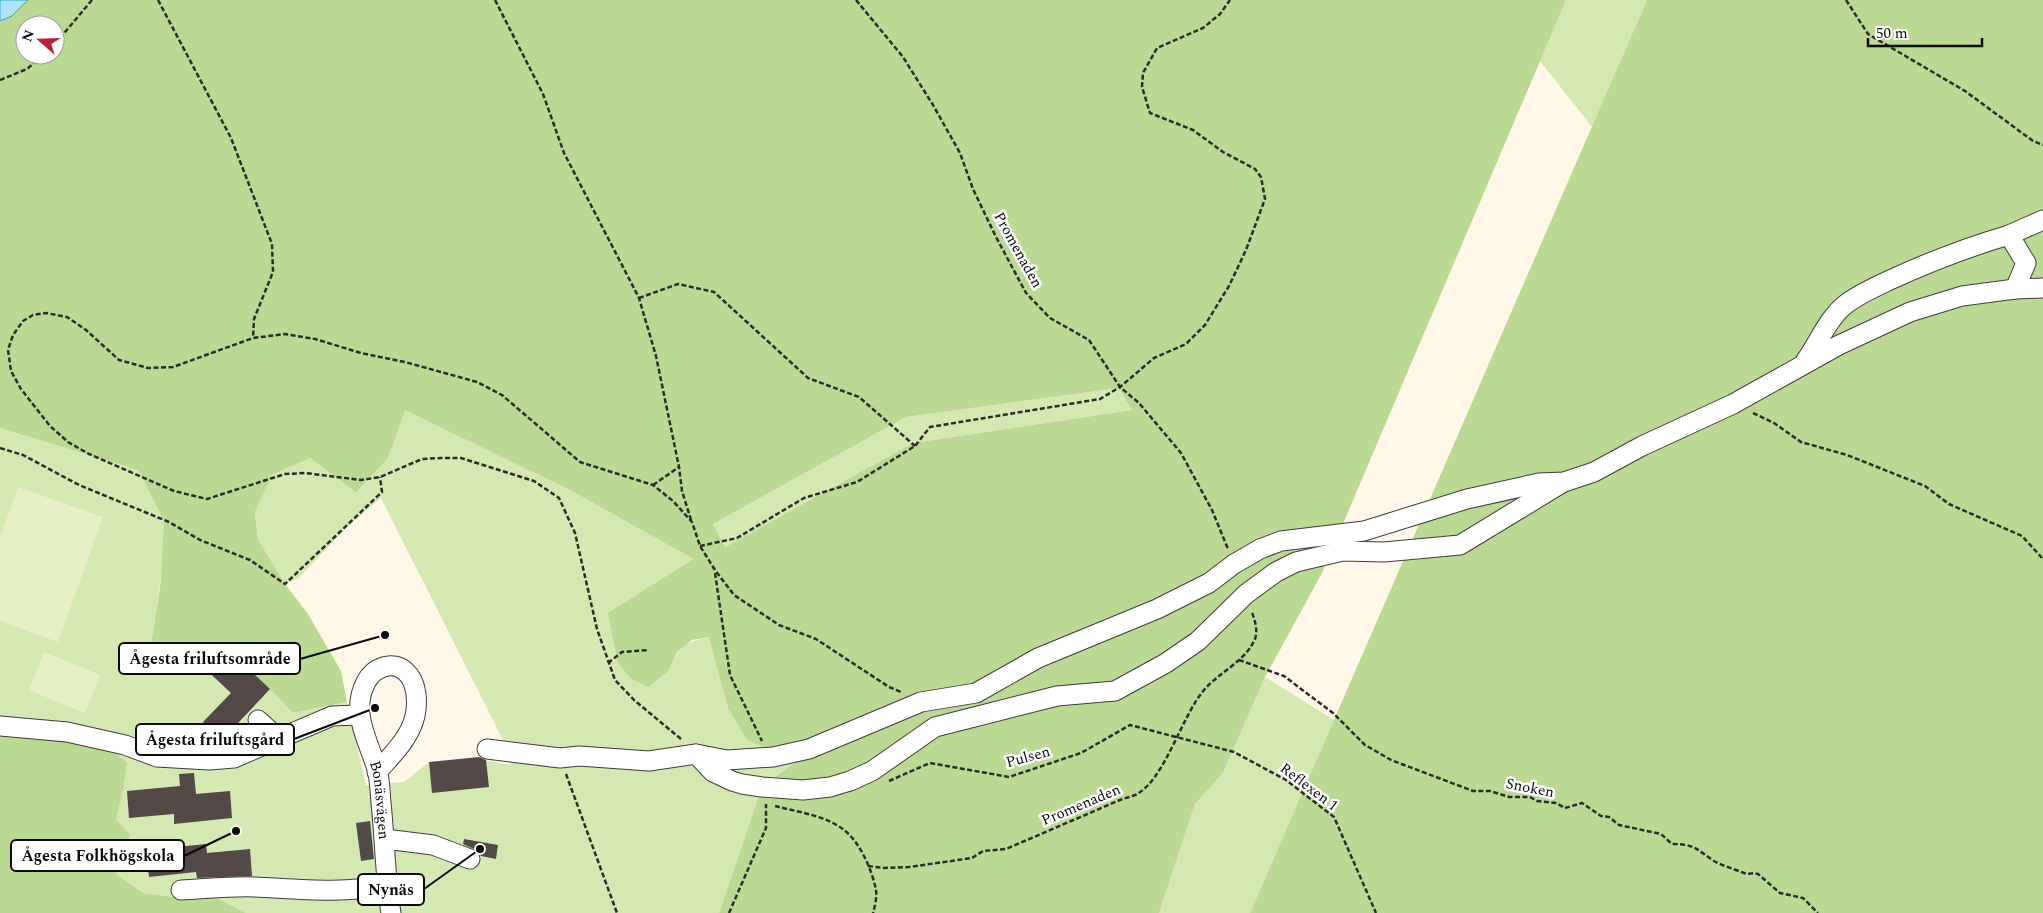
<svg xmlns="http://www.w3.org/2000/svg" width="2043" height="913" viewBox="0 0 2043 913" font-family="Spectral,serif">
<style>
.green{fill:#d4e8b2}
.forest{fill:#bad992;fill-rule:evenodd}
.pitch{fill:#e5f0c4}
.water{fill:#ace3f6;stroke:#33a1ce}
.building{fill:#534a47}
.lines{fill:none;stroke-linecap:round;stroke-linejoin:round}
.minor-casing{stroke:#3d3d3d;stroke-width:21}
.path{stroke:#2c2c2c;stroke-width:2.5;stroke-dasharray:5 2.5;stroke-linecap:butt}
.minor{stroke:#fff;stroke-width:19}
.labels{text-anchor:middle;dominant-baseline:central;stroke-width:5;stroke-linejoin:round;paint-order:stroke}
.street-label{font-size:15px;fill:#0a0a0a;stroke:#fff}
.leader{fill:none;stroke:#0a0a0a;stroke-width:2}
.callout-dot{fill:#0a0a0a;stroke:#fff;stroke-width:2}
.callout{fill:#fff;stroke:#0a0a0a;stroke-width:2}
.callout-label{font-size:16px;text-anchor:middle;font-weight:bold;fill:#0a0a0a}
</style>
<rect width="100%" height="100%" fill="#fff8e8"/>
<g class="green">
<path d="M1566,0h81l-55,127 -52,-66z"/>
<path d="M1119,388l14,22 -220,33 -188,104 -12,-23 193,-107z"/>
<path d="M404,409l164,80 127,70 -27,112c11,-24 15,-29 42,-34l18,71 70,52 -36,27 -43,126h-473l-37,-19 -36,3 -30,-4 -27,-19 9,-18 -9,-36 8,-34 3,-23 -127,-31v-304l138,42 31,52 -18,123 119,44 23,24 54,-11 19,83 38,-3 25,-20 49,-3 33,6 -2,-13 -128,-254 -35,30 -47,50 -14,6 -27,-45 -3,-27 17,-37 38,-17h78z"/>
<path d="M1265,677l69,43 -84,193h-91l36,-109 28,-31z"/>
</g>
<g class="forest">
<path d="M28,0h1538l-244,573 -57,104 -42,96 -28,31 -36,109h-440l43,-126 36,-27 -51,-20 -19,-32 -19,-71 -17,3 -15,12 -9,19 -19,16 -18,-8 -13,-16 -10,-50 86,-54 -126,-70 -163,-79 -17,48 -32,34 -46,-34 -38,17 -17,37 3,27 27,45 23,30 33,57 6,31 -54,11 -23,-24 -119,-44 10,-65 3,-60 -26,-50 -138,-42v-407l12,-5zM25,25h30v30h-30zM1119,388l13,22 -219,33 -188,104 -12,-23 193,-107z"/>
<path d="M1647,0h396v913h-793z"/>
<path d="M0,732l109,15 18,16 -3,23 -8,34 14,14 -5,22 -9,18 27,19 30,4 36,-3 37,19h-246z"/>
</g>
<g class="pitch">
<path d="M18,487l85,30 -45,125 -58,-21v-83z"/>
<path d="M44,652l56,23 -15,38 -56,-23z"/>
</g>
<path class="water" d="M0,0h28l-16,16 -12,5z"/>
<g class="building">
<path d="M220,642l50,47 -48,51 -19,-18 28,-29 -31,-29z"/>
<path d="M479,757l7,3 3,27 -57,6 -3,-31z"/>
<path d="M194,773l2,21 34,-3 2,27 -58,6v-10l-45,4 -2,-27 53,-5 -1,-12z"/>
<path d="M370,821l4,38 -13,2 -5,-38z"/>
<path d="M464,839l34,6 -2,14 -15,-3 -7,-7 -11,-5z"/>
<path d="M206,844l1,9 43,-4 2,27 -55,2 -1,-6 -47,5 -3,-27z"/>
</g>
<g class="lines">
<defs>
<g id="minor">
<path d="M2015,289l11,-26 -17,-28 34,-15"/>
<path d="M1806,360c13,-18 22,-42 40,-56 13,-10 29,-17 44,-24 39,-18 78,-33 119,-45"/>
<path d="M258,720l21,19"/>
<path d="M0,726l67,6 58,13 32,12 52,3 25,-2 98,-42 27,-1"/>
<path d="M487,749l73,9 19,-2 70,5 47,-7 31,6 46,-3 36,-8 112,-47 55,-9 62,-35 119,-49 52,-26 25,-19 26,-15 21,-8 83,-10 103,-32 72,-16 25,-1 30,-10 48,-26 91,-42 106,-59 71,-33 52,-16 53,-7 28,-1"/>
<path d="M696,754l17,18 19,9 10,3 20,3 41,3 27,-3 20,-6 22,-10 63,-44 122,-31 58,-5 51,-28 32,-22 48,-47 30,-22 20,-10 47,-11 41,1 76,-7 102,-62"/>
<path id="s1" d="M377,772c15,-17 33,-34 38,-56 3,-14 2,-34 -9,-44 -13,-13 -33,-4 -40,10 -16,30 2,58 11,87 3,11 3,23 4,34 4,37 4,74 10,110"/>
<path d="M385,839l48,6 37,14"/>
<path d="M181,890c24,-1 49,-4 74,-3 44,2 88,7 131,-2"/>
</g>
</defs>
<use href="#minor" class="minor-casing"/>
<g class="path">
<path d="M158,0l73,138 41,106 1,28 -19,47 -1,19"/>
<path d="M495,0l48,94 21,59 75,145 17,58 23,111 3,24 9,29"/>
<path d="M856,0l47,57 30,48 27,48 13,36 23,48 30,56 24,25 39,22 31,47 19,16 42,50 31,57 16,39"/>
<path d="M1846,0l22,34 97,57 68,50 10,4"/>
<path d="M55,44l37,-44"/>
<path d="M0,80l27,-11 16,-14"/>
<path d="M639,298l39,-14 36,8 94,86 51,19 56,49"/>
<path d="M1753,413l21,10 27,19 46,13 78,31 24,18 73,32 21,23"/>
<path d="M0,448l23,7 56,30 90,37 31,18 50,20 35,24 97,-92 -2,-15"/>
<path d="M653,485l26,-18"/>
<path d="M700,546l37,-8 67,-40 53,-16 58,-36 15,-19 170,-28 20,-12 34,-29 32,-14 19,-19 24,-39 17,-36 19,-51 -4,-22 -6,-8 -32,-17 -30,-22 -43,-17 -8,-26 1,-14 14,-25 46,-20 17,-14 10,-14"/>
<path d="M715,573l15,102 32,66"/>
<path d="M1239,660l45,16 49,37 32,32 26,15 82,31h17l19,6h21l7,4 19,2 9,5 17,-5 19,13 8,1 10,8 42,9 11,10c23,0 24,5 42,17 9,5 20,8 30,12 5,2 9,-1 14,1l22,19 23,5 15,15"/>
<path d="M608,663l14,-11 27,-2"/>
<path d="M681,739l-47,-39 -19,-20 -18,-51 -22,-96 -16,-35 -25,-17 -73,-23h-20l-19,1 -42,18 -19,3 -56,-7 -20,1 -78,25 -33,-8 -85,-37 -21,-12 -18,-16 -29,-37 -10,-18 -3,-21 5,-15 10,-14 10,-6 13,-2 21,4 19,13 33,30 29,8 25,-1 80,-29 32,-4 30,5 46,14 44,9 72,20 25,13 78,67 73,23 20,16 19,21 8,24 15,24 19,25 45,30 37,14 73,48 12,5"/>
<path d="M566,774l51,139"/>
<path d="M889,781l41,-18 79,14 72,-24 49,-28 104,27 52,28 48,37 42,96"/>
<path d="M775,806c22,6 50,9 69,24 16,12 28,40 32,60 1,7 -1,16 -3,23"/>
<path d="M868,866l16,2 25,-1 63,-9 11,-7 23,-2 14,-6 100,-43c5,-2 10,-3 15,-5 29,-13 46,-78 69,-105 15,-18 41,-28 51,-51 3,-9 0,-18 -3,-27"/>
<path d="M729,913l37,-85v-24"/>
</g>
<use href="#minor" class="minor"/>
</g>
<g class="labels">
<g class="street-label">
<text transform="translate(1018 250) rotate(61)">Promenaden</text>
<text transform="translate(1028 757) rotate(-15)">Pulsen</text>
<text transform="translate(1309 787) rotate(37)">Reflexen 1</text>
<text transform="translate(1530 788) rotate(11)">Snoken</text>
<text stroke="none"><textPath href="#s1" startOffset="285">Bonäsvägen</textPath></text>
<text transform="translate(1081 805) rotate(-23)">Promenaden</text>
</g>
</g>
<path class="leader" d="M385 635L300 659M375 708L294 739M236 831L184 856M480 849L424 889"/>
<g class="callout-dot">
<circle cx="385" cy="635" r="5"/>
<circle cx="375" cy="708" r="5"/>
<circle cx="236" cy="831" r="5"/>
<circle cx="480" cy="849" r="5"/>
</g>
<g class="callout">
<rect x="119" y="643" width="181" height="31" rx="5"/>
<rect x="136" y="724" width="158" height="31" rx="5"/>
<rect x="11" y="840" width="173" height="31" rx="5"/>
<rect x="358" y="874" width="66" height="31" rx="5"/>
</g>
<g class="callout-label">
<text x="210" y="664">Ågesta friluftsområde</text>
<text x="215" y="745">Ågesta friluftsgård</text>
<text x="98" y="861">Ågesta Folkhögskola</text>
<text x="391" y="895">Nynäs</text>
</g>
<g transform="translate(40 40) rotate(290)"><circle r="24" fill="#ffffff" stroke="#9d9d9d"/>
<path d="M0-4L9 19L0 12L-9 19Z" fill="#ba223a"/>
<text y="-8" font-size="14" font-weight="bold" text-anchor="middle" fill="#0a0a0a">N</text>
</g>
<path d="M1868 38v8h114v-8" fill="none" stroke="#0a0a0a" stroke-width="2.5"/>
<text x="1876" y="38" font-size="15" fill="#0a0a0a" stroke="#ffffff" stroke-width="4" paint-order="stroke">50 m</text>
</svg>
